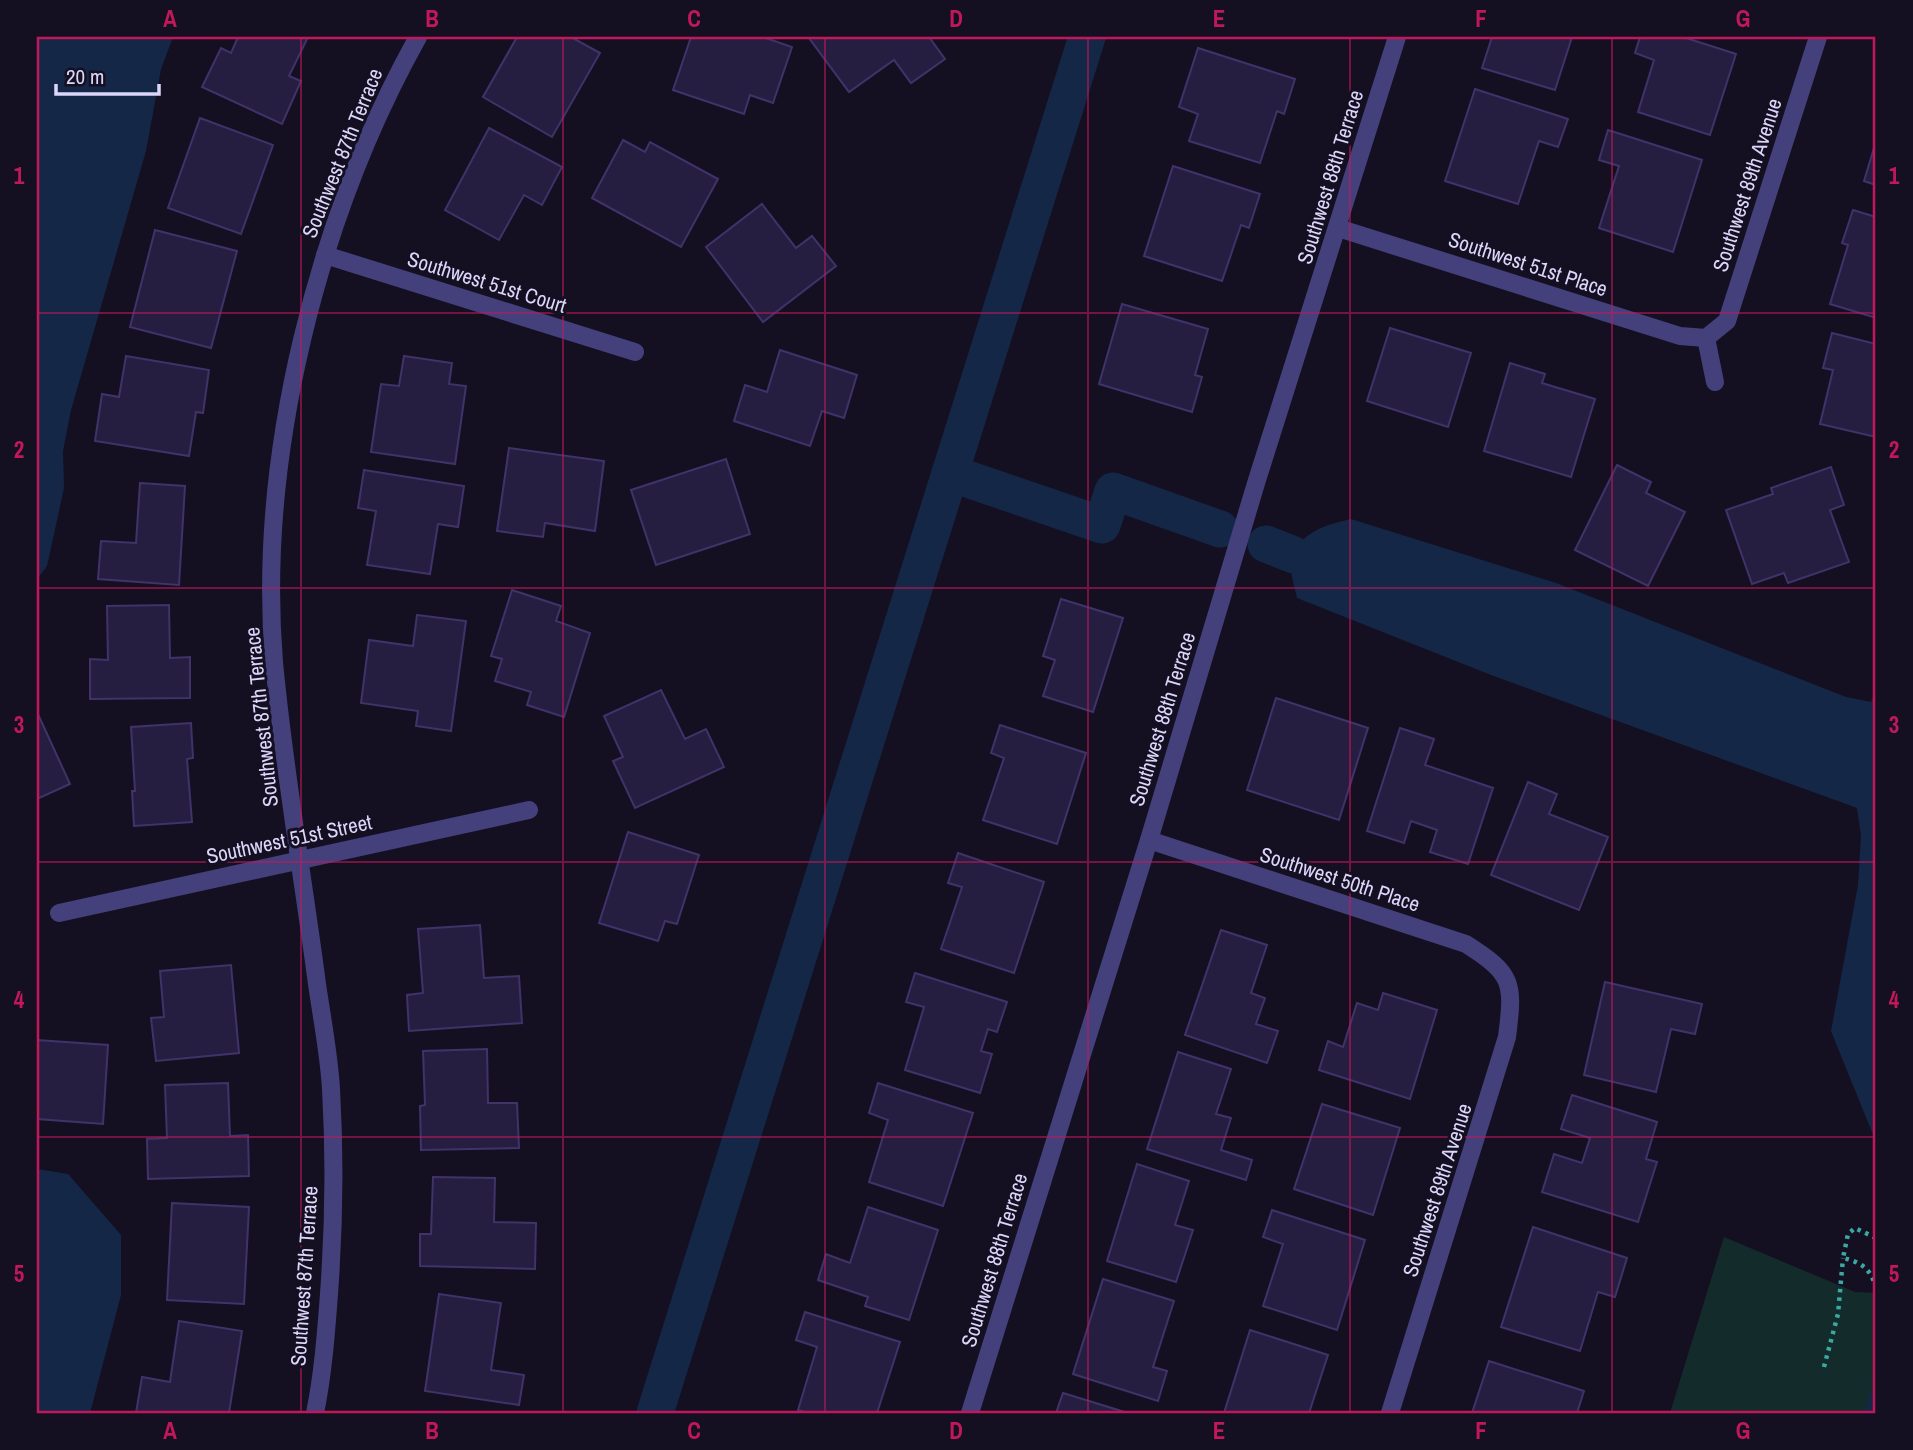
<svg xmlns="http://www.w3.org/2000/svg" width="1913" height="1450" viewBox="0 0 1913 1450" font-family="'Archivo Narrow',sans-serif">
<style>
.green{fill:#142b2b}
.water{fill:#152747}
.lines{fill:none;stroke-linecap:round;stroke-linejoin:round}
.canal{stroke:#152747;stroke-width:37}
.building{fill:#261e41;stroke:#3f336a;stroke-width:2}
.path{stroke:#3ca8a4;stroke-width:4.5;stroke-dasharray:3.5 5;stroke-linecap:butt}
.service{stroke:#44407c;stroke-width:18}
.minor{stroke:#44407c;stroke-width:18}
.grid{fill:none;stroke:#c2185b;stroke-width:2;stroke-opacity:0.55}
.labels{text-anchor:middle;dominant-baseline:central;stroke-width:6;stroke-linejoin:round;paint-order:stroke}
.street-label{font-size:21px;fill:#dbd6fa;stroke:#141022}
.neatline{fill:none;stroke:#c2185b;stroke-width:2.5}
.grid-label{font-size:23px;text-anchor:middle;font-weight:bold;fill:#c2185b}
</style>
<rect width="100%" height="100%" fill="#141022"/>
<path class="green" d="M1724,1237l131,55 21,1v120h-206z"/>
<g class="water">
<path d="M37,37h136l-12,32 -15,82 -75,259 -8,41 1,37 -17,78 -10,13z"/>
<path d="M1351,519l205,64 290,114 25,5 5,-14v454l-45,-111 27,-146 3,-49 -4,-28 -366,-133 -194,-77c-2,-10 -7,-24 -6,-34 5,-31 34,-39 60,-45z"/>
<path d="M37,1169l31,5 53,61v60l-31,118h-53z"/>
<path d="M1876,1375v38h-12z"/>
</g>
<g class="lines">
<g class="canal">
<path d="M950,473l152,52 11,-34 107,38"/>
<path d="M1266,544l28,11"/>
<path d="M655,1413l432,-1376"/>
</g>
</g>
<g class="building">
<path d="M238,37h70l-19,39 12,5 -19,43 -80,-37 19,-39 10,5z"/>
<path d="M517,37h54l29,16 -48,84 -69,-40z"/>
<path d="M691,37h72l29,10 -19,56 -23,-8 -6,19 -71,-24z"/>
<path d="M811,37h118l16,22 -34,24 -17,-23 -45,32 -40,-54z"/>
<path d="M1492,37h80l-17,53 -73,-22z"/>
<path d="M1640,37h43l53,17 -26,81 -72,-23 16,-52 -19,-7z"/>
<path d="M1198,48l97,31 -11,35 -7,-3 -17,52 -71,-22 9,-27 -19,-7z"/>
<path d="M1475,89l93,30 -10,28 -19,-6 -21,63 -73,-23z"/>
<path d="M200,118l73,27 -32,89 -73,-26z"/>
<path d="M489,128l73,39 -20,38 -18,-10 -25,45 -54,-30z"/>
<path d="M1608,130l94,30 -29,92 -74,-24 20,-62 -20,-6z"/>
<path d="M623,140l22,12 5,-10 68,37 -37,68 -89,-49z"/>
<path d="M1876,141v44l-12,-4z"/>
<path d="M1173,166l87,28 -11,34 -8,-3 -19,56 -78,-25z"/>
<path d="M762,204l34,44 16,-12 24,30 -73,56 -57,-75z"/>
<path d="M1853,210l23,7v101l-46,-14 18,-59 -6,-2z"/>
<path d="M155,230l82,21 -26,97 -81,-21z"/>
<path d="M1122,304l86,25 -13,46 7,2 -10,35 -93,-28z"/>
<path d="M1390,328l81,25 -23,74 -81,-26z"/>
<path d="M1832,333l44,11v93l-56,-13 13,-54 -10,-2z"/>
<path d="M780,350l77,25 -13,43 -22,-7 -12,35 -76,-25 11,-36 22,7z"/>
<path d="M126,356l83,14 -6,43 -7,-1 -7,44 -94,-15 7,-47 17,3z"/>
<path d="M404,356l48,7 -3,21 17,2 -11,78 -84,-12 10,-68 18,2z"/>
<path d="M1510,363l35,11 -3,9 53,16 -24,78 -87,-26z"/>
<path d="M509,448l95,13 -9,70 -50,-8 -2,14 -46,-6z"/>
<path d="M726,459l24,75 -94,31 -25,-75z"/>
<path d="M1617,465l34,17 -5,11 39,19 -37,74 -73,-36z"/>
<path d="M1831,467l13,38 -14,5 19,52 -61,21 -4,-10 -32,11 -26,-74 47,-16 -2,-6z"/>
<path d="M364,470l100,16 -6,41 -20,-3 -8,50 -63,-9 9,-54 -18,-3z"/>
<path d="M140,483l45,3 -6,99 -81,-6 3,-38 35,2z"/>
<path d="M512,590l49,16 -5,15 34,12 -26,84 -37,-12 4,-13 -36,-11 7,-22 -11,-3z"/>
<path d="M1061,599l62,19 -30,94 -50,-16 12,-36 -12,-4z"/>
<path d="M169,605l1,53 20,-1v41l-100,1v-40l18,1 -1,-54z"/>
<path d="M417,615l49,6 -15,110 -35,-5 2,-15 -57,-8 8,-63 44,6z"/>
<path d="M661,690l24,49 21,-10 18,38 -89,41 -22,-47 10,-4 -19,-41z"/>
<path d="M1276,698l92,30 -29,92 -92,-30z"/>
<path d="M37,712l33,72 -33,15z"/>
<path d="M191,723l2,35 -6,1 5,63 -58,4 -2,-35h3l-4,-64z"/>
<path d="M1000,725l86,28 -29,91 -74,-24 21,-62 -13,-5z"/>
<path d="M1400,728l34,11 -9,26 68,23 -25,76 -38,-12 7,-22 -26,-9 -7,22 -37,-12z"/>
<path d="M1528,782l29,12 -8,20 59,23 -29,73 -88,-35z"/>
<path d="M628,832l71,23 -22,69 -12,-3 -7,20 -59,-18z"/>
<path d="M958,853l86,29 -30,91 -73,-24 21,-62 -14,-4z"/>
<path d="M480,925l4,53 35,-2 3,47 -113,8 -2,-36 16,-2 -5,-64z"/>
<path d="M1221,930l46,15 -16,48 14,5 -9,26 22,7 -11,32 -82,-28z"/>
<path d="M231,965l8,88 -83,8 -5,-43 13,-1 -4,-46z"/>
<path d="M915,973l92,29 -10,30 -9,-3 -7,22 11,3 -12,39 -75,-23 19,-63 -18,-5z"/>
<path d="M1605,982l97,22 -7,30 -24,-5 -15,63 -72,-17z"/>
<path d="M1383,993l54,17 -27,89 -91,-29 9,-29 15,6 14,-44 21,7z"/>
<path d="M37,1040l71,5 -5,79 -66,-5z"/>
<path d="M487,1049l1,54h29l2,45 -98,2 -1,-44 5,-1 -2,-54z"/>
<path d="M1178,1052l53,17 -15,45 15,4 -10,32 31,10 -6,20 -99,-31z"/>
<path d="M228,1083l2,53 18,-1 1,41 -101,3 -1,-40 20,-1 -2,-53z"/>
<path d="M878,1083l95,30 -30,93 -74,-24 19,-62 -19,-7z"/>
<path d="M1572,1095l85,27 -11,37 11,3 -19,60 -96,-30 12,-38 28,9 8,-25 -29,-9z"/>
<path d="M1322,1104l78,24 -27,87 -79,-26z"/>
<path d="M1137,1164l52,17 -14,44 18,5 -17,52 -69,-21z"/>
<path d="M433,1177l62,1 -1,44 42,1 -1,46 -115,-3v-32h11z"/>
<path d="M172,1203l77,4 -5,97 -77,-4z"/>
<path d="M868,1207l70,23 -29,90 -44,-14 3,-9 -50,-17 8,-26 24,9z"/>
<path d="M1272,1210l93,30 -28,90 -74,-24 20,-62 -20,-7z"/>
<path d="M1533,1227l94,31 -12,39 -17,-5 -18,59 -79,-24z"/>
<path d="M1103,1279l71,22 -21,66 14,4 -9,30 -85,-27z"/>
<path d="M439,1294l62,9 -10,67 33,5 -5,30 -94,-14z"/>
<path d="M805,1312l95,30 -23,71h-68l-11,-3 19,-63 -21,-7z"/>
<path d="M179,1321l63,10 -13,82h-93l6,-36 28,5z"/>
<path d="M1250,1330l78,25 -19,58h-85z"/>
<path d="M1489,1361l95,30 -7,22h-105z"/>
<path d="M1063,1393l65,20h-72z"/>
</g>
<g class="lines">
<g class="path">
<path d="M1876,1238l-21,-10 -7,6 -5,24c19,4 29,12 33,31"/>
<path d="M1824,1367l14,-53 5,-56"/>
</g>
<path class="service" d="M1706,338l9,44"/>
<g class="minor">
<path d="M1338,228l342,108 26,2 21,-17 91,-284"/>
<path d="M325,255l310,97"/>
<path d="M1149,840l317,104c47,30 48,38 41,93l-117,376"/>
<path d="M59,913l470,-103"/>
<path d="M315,1413c8,-39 11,-79 14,-119 5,-68 6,-136 2,-205 -2,-35 -9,-70 -14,-105 -14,-107 -33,-214 -43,-322 -17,-206 44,-446 144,-625"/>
<path d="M970,1413l179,-573 108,-360 140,-443"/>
</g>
</g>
<path class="grid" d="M301,37v1376M563,37v1376M825,37v1376M1088,37v1376M1350,37v1376M1612,37v1376M37,313h1839M37,588h1839M37,862h1839M37,1137h1839"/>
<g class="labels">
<g class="street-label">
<text transform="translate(342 153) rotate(-68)">Southwest 87th Terrace</text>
<text transform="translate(1330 177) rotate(-73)">Southwest 88th Terrace</text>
<text transform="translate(1747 185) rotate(-72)">Southwest 89th Avenue</text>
<text transform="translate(1528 264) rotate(18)">Southwest 51st Place</text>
<text transform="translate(487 282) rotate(17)">Southwest 51st Court</text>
<text transform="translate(261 717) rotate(-96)">Southwest 87th Terrace</text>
<text transform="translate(1162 719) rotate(-73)">Southwest 88th Terrace</text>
<text transform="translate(289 839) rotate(-12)">Southwest 51st Street</text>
<text transform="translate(1340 879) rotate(18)">Southwest 50th Place</text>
<text transform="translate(1437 1190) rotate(-72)">Southwest 89th Avenue</text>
<text transform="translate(994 1260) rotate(-73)">Southwest 88th Terrace</text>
<text transform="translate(304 1276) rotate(-86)">Southwest 87th Terrace</text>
</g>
</g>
<rect width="1913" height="1450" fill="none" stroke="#141022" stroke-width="77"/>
<path d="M56 84v10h103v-10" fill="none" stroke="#dbd6fa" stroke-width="3.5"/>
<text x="66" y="84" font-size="21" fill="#dbd6fa" stroke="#141022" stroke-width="5" paint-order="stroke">20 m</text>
<rect x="38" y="38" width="1836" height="1374" class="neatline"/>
<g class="grid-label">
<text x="170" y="27">A</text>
<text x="432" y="27">B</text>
<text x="694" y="27">C</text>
<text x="956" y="27">D</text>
<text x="1219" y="27">E</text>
<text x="1481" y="27">F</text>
<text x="1743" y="27">G</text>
<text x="19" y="184">1</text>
<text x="1894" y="184">1</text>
<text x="19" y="458">2</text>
<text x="1894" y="458">2</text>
<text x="19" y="733">3</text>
<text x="1894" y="733">3</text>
<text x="19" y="1008">4</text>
<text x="1894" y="1008">4</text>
<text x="19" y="1282">5</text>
<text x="1894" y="1282">5</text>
<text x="170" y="1439">A</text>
<text x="432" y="1439">B</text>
<text x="694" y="1439">C</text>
<text x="956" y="1439">D</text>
<text x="1219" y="1439">E</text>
<text x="1481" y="1439">F</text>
<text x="1743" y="1439">G</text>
</g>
</svg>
